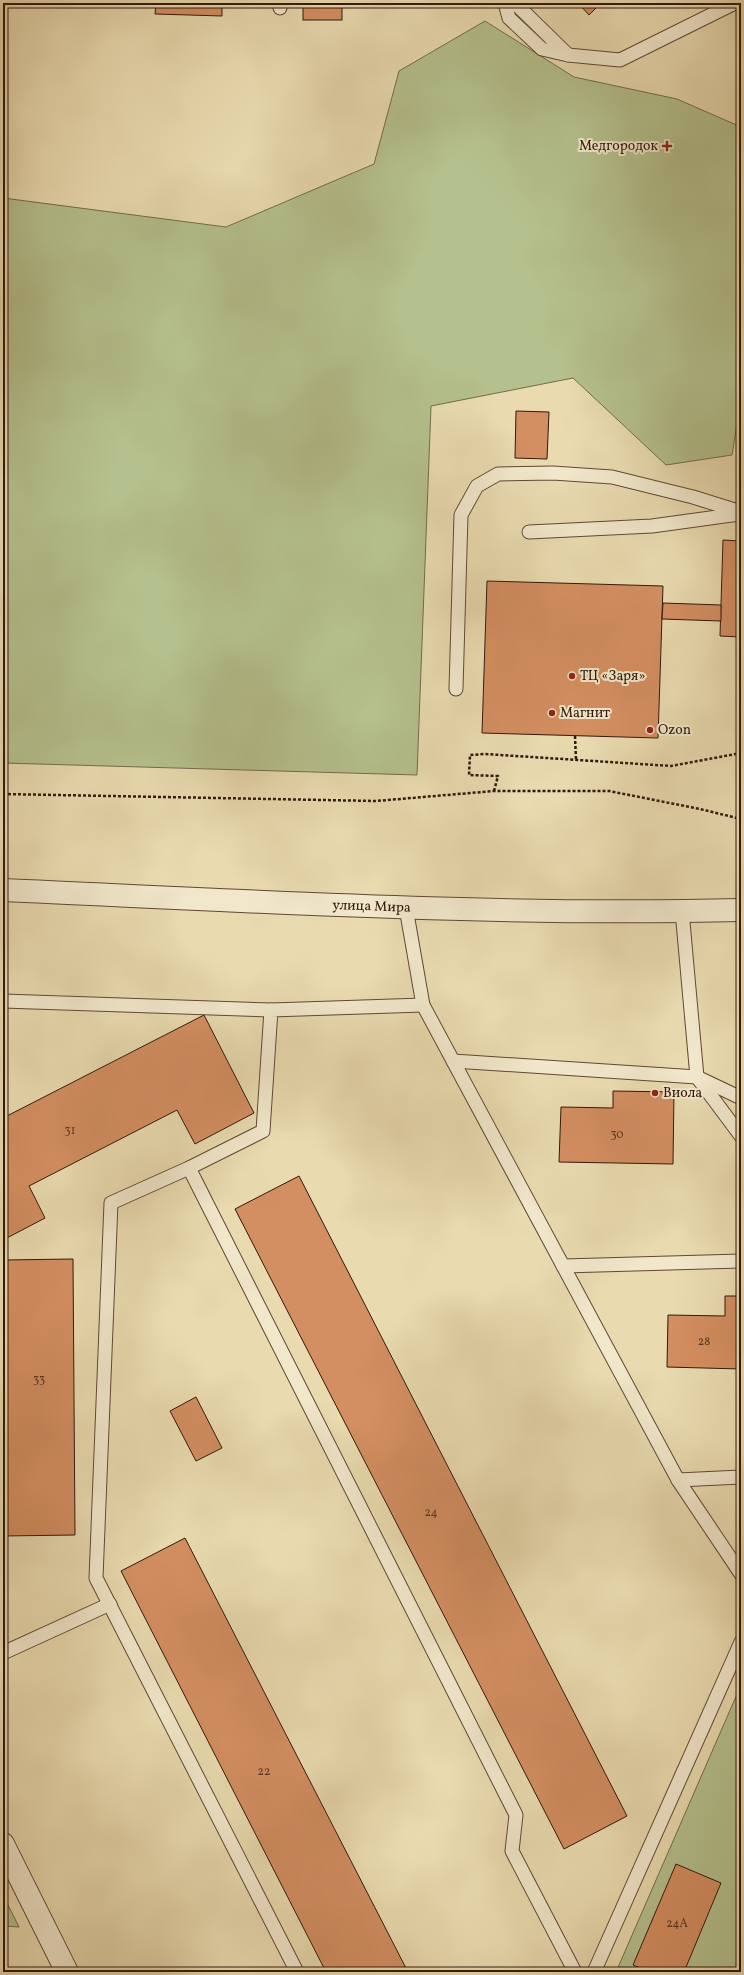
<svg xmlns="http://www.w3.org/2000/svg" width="744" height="1975" viewBox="0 0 744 1975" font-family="Vollkorn,serif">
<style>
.green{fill:#b4c08d;stroke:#736c4c}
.building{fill:#d38e61;stroke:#32180b}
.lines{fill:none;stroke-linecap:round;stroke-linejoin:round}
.service-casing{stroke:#604834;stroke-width:15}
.tertiary-casing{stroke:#604834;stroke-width:24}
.path{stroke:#32180b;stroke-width:2.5;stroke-dasharray:3 2;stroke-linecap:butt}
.service{stroke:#f1e7cb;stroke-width:13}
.tertiary{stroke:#f1e7cb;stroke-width:22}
.poi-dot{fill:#8f2418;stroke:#f1e7cb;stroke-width:1.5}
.labels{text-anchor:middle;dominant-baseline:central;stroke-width:4;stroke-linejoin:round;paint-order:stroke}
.number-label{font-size:12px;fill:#5a3620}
.poi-label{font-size:14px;fill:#32180b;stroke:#f1e7cb;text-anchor:start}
.street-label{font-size:14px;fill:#32180b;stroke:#f1e7cb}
</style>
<rect width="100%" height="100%" fill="#e9daaf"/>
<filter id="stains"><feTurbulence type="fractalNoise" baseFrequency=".005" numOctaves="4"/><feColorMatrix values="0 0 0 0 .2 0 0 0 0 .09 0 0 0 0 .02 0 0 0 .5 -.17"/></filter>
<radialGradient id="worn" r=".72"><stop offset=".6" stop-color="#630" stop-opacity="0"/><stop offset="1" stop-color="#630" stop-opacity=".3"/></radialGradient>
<g class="green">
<path d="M485,21l89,56 103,22 64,28v273l-9,55 -66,10 -93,-87 -142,28 -14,369 -414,-12v-565l223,29 148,-63 25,-93z"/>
<path d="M741,1685v287h-125z"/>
<path d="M3,1895l16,32 -16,-1z"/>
</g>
<g class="building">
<path d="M156,3h66v13l-67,-2z"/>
<rect x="303" y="3" width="39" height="17"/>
<path d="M578,3h23l-12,12z"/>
<path d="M516,411l33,1 -2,47 -32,-1z"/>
<path d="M723,540l18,1v96l-21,-1z"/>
<path d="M487,581l176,5 -5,152 -176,-5z"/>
<path d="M663,603l58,2v16l-59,-2z"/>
<path d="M204,1015l50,98 -59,31 -18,-34 -148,76 16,32 -42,22v-122z"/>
<path d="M613,1091l61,1 -1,72 -114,-2 2,-55 52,1z"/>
<path d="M299,1176l328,640 -63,33 -329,-640z"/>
<path d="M73,1259l2,276 -72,1v-276z"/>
<path d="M725,1296h16v73l-74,-2 1,-52 57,1z"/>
<path d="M196,1397l26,51 -26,13 -26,-50z"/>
<path d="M185,1538l223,434h-82l-205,-401z"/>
<path d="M676,1864l45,19 -37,89h-34l-17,-7z"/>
</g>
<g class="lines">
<defs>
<g id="service">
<path d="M280,3v5"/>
<path d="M505,3l4,15 33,31 26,6 52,5 115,-57"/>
<path d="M515,3l53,52"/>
<path d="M529,532l123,-6 87,-12"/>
<path d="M456,689l5,-174 16,-29 21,-12 55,-1 59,4 81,20 48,15"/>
<path d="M406,908l17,97 255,475 63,94"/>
<path d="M682,911l15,166 44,59"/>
<path d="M3,1001l268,9"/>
<path d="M423,1005l-152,5 -8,121 -74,37 327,647 -4,36 63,121"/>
<path d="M453,1061l244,16 44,21"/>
<path d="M189,1168l-78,35 -15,375 201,394"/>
<path d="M563,1266l178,-5"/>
<path d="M678,1480l63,-3"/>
<path d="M3,1653l107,-49"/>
<path d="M594,1972l147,-330"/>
</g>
<g id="tertiary">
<path id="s1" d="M3,890c246,11 492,26 738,20"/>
<path d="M3,1844l64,128"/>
</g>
</defs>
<use href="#service" class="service-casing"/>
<use href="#tertiary" class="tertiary-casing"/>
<g class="path">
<path d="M575,736l1,24"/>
<path d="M494,791l4,-15 -29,-1 1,-20 15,-1 186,12 70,-13"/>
<path d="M3,794l373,7 118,-10h115l91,18 41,10"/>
</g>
<use href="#service" class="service"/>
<use href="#tertiary" class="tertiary"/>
</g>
<g class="poi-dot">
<path d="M665 140h4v4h4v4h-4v4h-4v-4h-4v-4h4z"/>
<circle cx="572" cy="676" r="4"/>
<circle cx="552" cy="713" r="4"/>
<circle cx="650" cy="730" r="4"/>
<circle cx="655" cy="1093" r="4"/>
</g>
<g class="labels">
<g class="number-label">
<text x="70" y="1131">31</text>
<text x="617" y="1135">30</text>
<text x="704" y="1342">28</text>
<text x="39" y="1380">33</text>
<text x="431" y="1513">24</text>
<text x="264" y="1772">22</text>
<text x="677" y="1924">24А</text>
</g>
<g class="poi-label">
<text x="658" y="146" text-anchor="end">Медгородок</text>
<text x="580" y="676">ТЦ «Заря»</text>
<text x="560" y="713">Магнит</text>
<text x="658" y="730">Ozon</text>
<text x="663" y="1093">Виола</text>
</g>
<g class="street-label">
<text stroke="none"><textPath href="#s1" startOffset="369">улица Мира</textPath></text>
</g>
</g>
<rect width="744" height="1975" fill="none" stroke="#e9daaf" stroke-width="16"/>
<rect x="4" y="4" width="736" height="1967" fill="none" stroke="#32180b" stroke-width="2"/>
<rect x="8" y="8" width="728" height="1959" fill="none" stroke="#32180b"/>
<rect width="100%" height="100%" filter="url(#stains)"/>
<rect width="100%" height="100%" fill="url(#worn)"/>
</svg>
